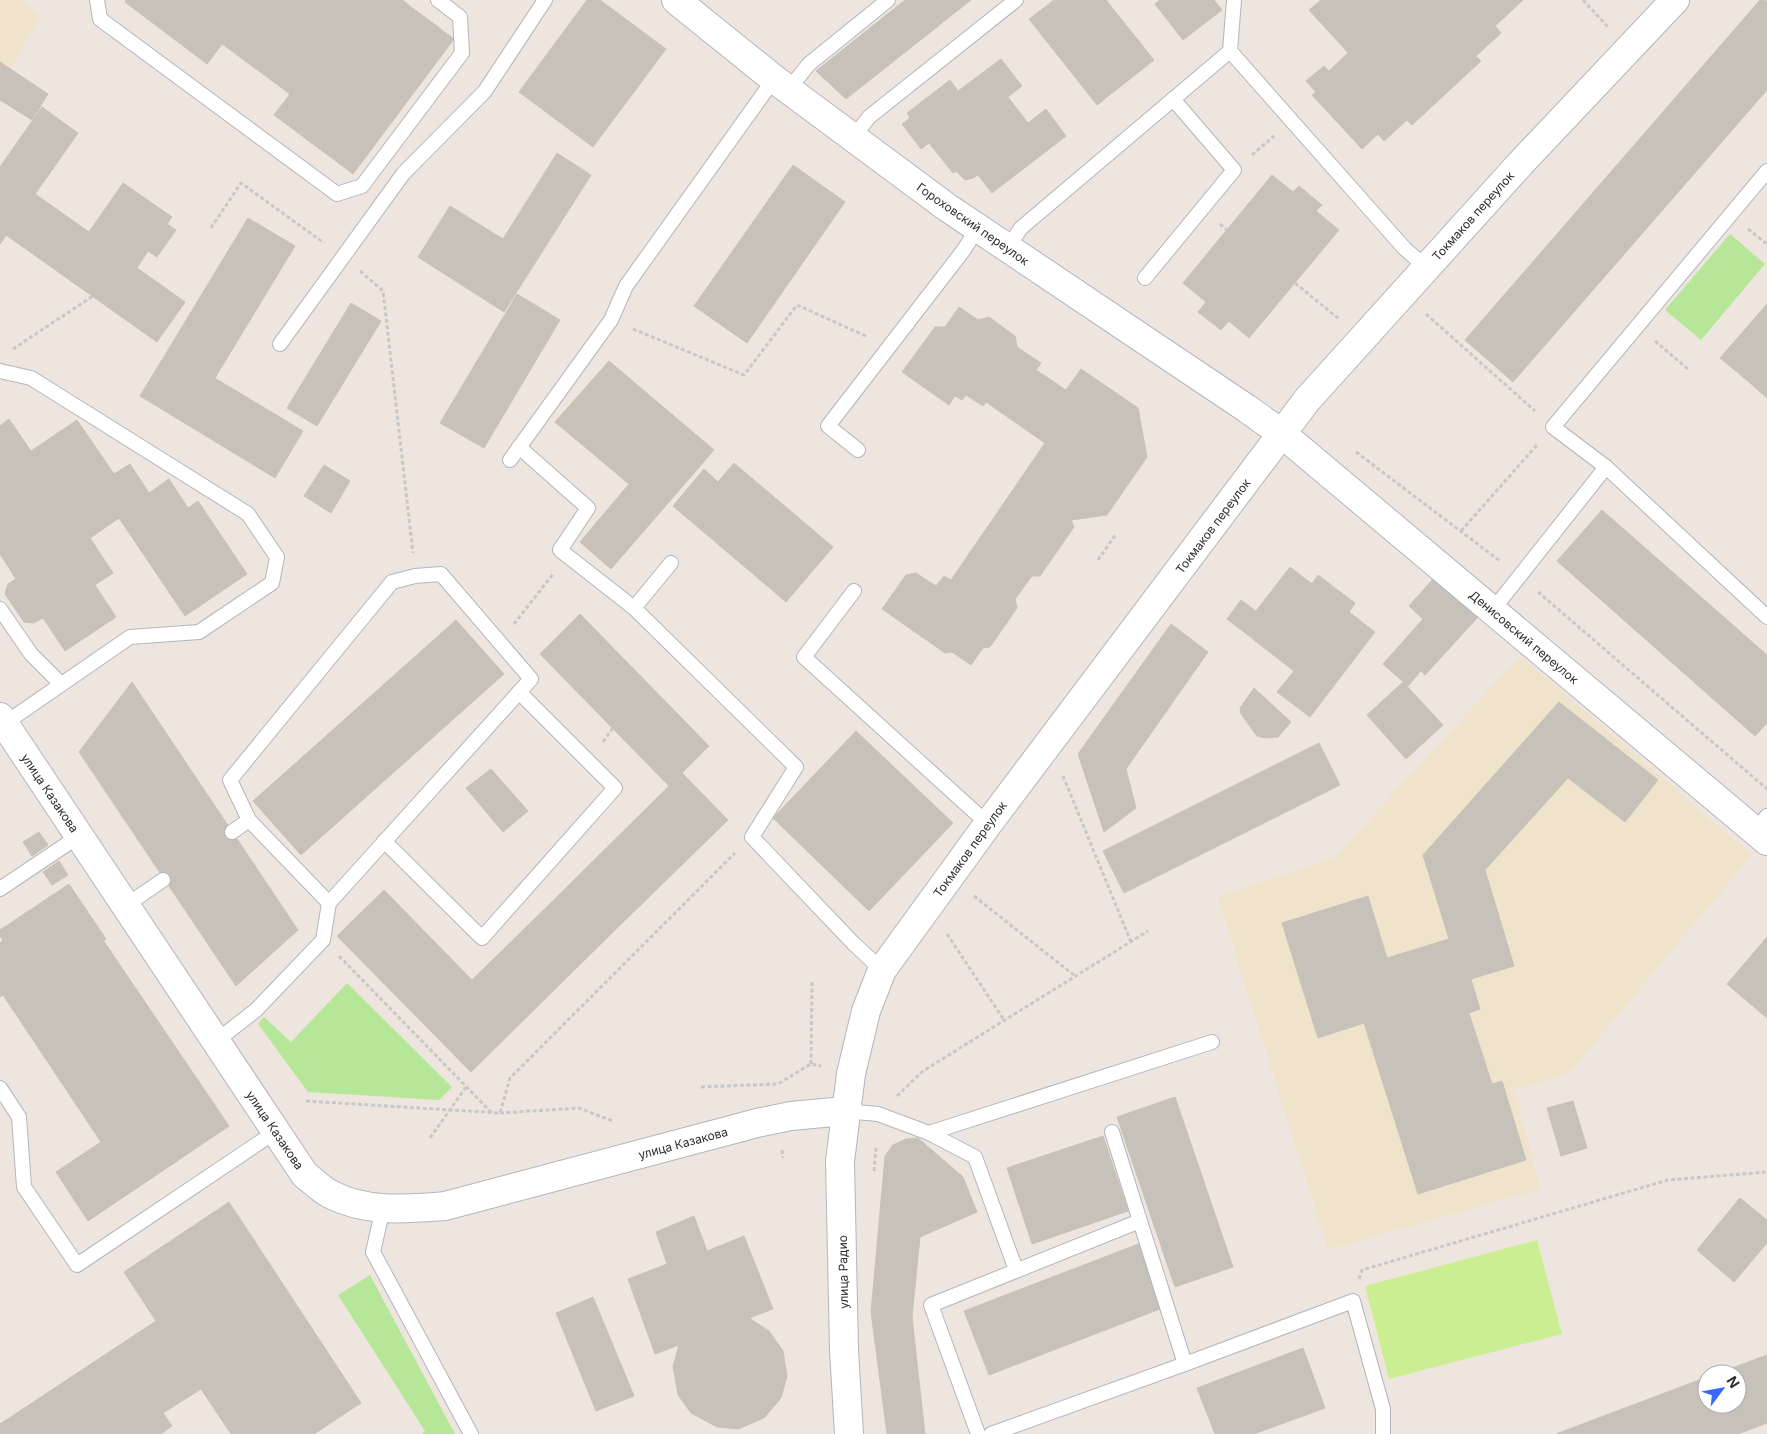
<svg xmlns="http://www.w3.org/2000/svg" width="1767" height="1434" viewBox="0 0 1767 1434" font-family="Inter,sans-serif">
<style>
.education{fill:#f0e3cc}
.green{fill:#b6e798}
.pitch{fill:#ccee93}
.building{fill:#c6c1b9;stroke:#cac2b7}
.lines{fill:none;stroke-linecap:round;stroke-linejoin:round}
.service-casing{stroke:#b2b5c0;stroke-width:16}
.minor-casing{stroke:#b2b5c0;stroke-width:30}
.tertiary-casing{stroke:#b2b5c0;stroke-width:30}
.path{stroke:#c8c8c8;stroke-width:3;stroke-dasharray:4 2.5;stroke-linecap:butt}
.service{stroke:#fff;stroke-width:14}
.minor{stroke:#fff;stroke-width:28}
.tertiary{stroke:#fff;stroke-width:28}
.labels{text-anchor:middle;dominant-baseline:central;stroke-width:4;stroke-linejoin:round;paint-order:stroke}
.street-label{font-size:12px;fill:#2c2c2c;stroke:#fff}
</style>
<rect width="100%" height="100%" fill="#eee6de"/>
<g class="education">
<path d="M0,0h25l-2,3 18,13 -31,53 -10,-7z"/>
<path d="M1520,656l232,199 -183,219 -55,16 27,99 -213,61 -111,-354 116,-37z"/>
</g>
<g class="green">
<path d="M1730,234l35,30 -64,76 -36,-30z"/>
<path d="M347,983l105,104 -13,13 -131,-8 -50,-68 6,-7 27,25z"/>
<path d="M370,1275l85,159h-33l3,-3 -87,-136z"/>
</g>
<path class="pitch" d="M1537,1240l25,94 -173,45 -24,-93z"/>
<g class="building">
<path d="M126,0h276l52,39 -101,135 -79,-59 16,-21 -68,-50 -15,20 -82,-62z"/>
<path d="M587,0h13l66,49 -73,98 -74,-55z"/>
<path d="M905,0h66l-125,99 -30,-28z"/>
<path d="M1054,0h52l48,60 -57,45 -68,-86z"/>
<path d="M1160,0h54l8,10 -39,30 -28,-36z"/>
<path d="M1321,0h48l12,13 -38,34 -34,-37z"/>
<path d="M1369,0h26l-14,13z"/>
<path d="M1395,0h128l-28,26 6,7 -25,23 5,5 -69,64 -5,-5 -23,21 -6,-7 -16,15 -50,-54 4,-3 -10,-11 18,-15 5,5 19,-18 -5,-6z"/>
<path d="M1760,0l7,1v89l-254,292 -48,-42z"/>
<path d="M1001,59l21,27 -14,11 20,26 18,-14 20,27 -74,57 -14,-18 -5,3 -8,2 -9,-9 -3,2 -24,-30 -8,6 -19,-25 8,-6 -3,-5 43,-33 8,11z"/>
<path d="M0,62l48,32 -16,26 -32,-20z"/>
<path d="M42,107l36,26 -33,47 -36,-26z"/>
<path d="M557,153l34,22 -87,137 -86,-55 32,-51 53,33z"/>
<path d="M9,154l36,26 -45,64v-77z"/>
<path d="M793,165l52,37 -98,141 -53,-37z"/>
<path d="M1272,175l21,17 6,-6 23,19 -6,6 23,19 -90,108 -20,-17 -8,9 -23,-18 8,-10 -23,-19z"/>
<path d="M123,183l49,34 -5,7 9,6 -19,27 -9,-6 -11,17 48,34 -28,40 -151,-107 29,-41 54,38z"/>
<path d="M248,218l47,28 -80,132 -47,-28z"/>
<path d="M517,294l43,26 -76,128 -44,-25z"/>
<path d="M351,303l30,18 -64,105 -30,-18z"/>
<path d="M1767,304v56l-18,22 -29,-24z"/>
<path d="M959,307l19,13 11,-3 26,19 2,11 24,16 -5,7 30,20 15,-21 57,39 9,49 -40,58 -36,5 3,7 -34,49h-8l-17,23 2,9 -27,39 -7,1 -12,17 -19,-13 -7,1 -63,-44 24,-34 10,-2 20,13 8,-10 7,4 94,-137 -59,-41 -3,4 -17,-11 -4,5 -7,-4 -6,9 -47,-33 33,-45h10z"/>
<path d="M168,350l135,81 -28,47 -135,-82z"/>
<path d="M1767,360v38l-18,-16z"/>
<path d="M609,361l105,89 -103,119 -31,-27 49,-58 -74,-62z"/>
<path d="M9,419l22,32 46,-31 37,54 16,-10 19,29 20,-14 19,29 10,-7 49,73 -62,42 -66,-98 -29,20 23,35 -18,12 21,32 -51,34 -22,-33 -9,5 -10,-1 -19,-28 3,-10 8,-5 -16,-25v-128z"/>
<path d="M734,463l99,84 -47,55 -113,-96 31,-37 14,13z"/>
<path d="M324,465l26,16 -19,32 -27,-17z"/>
<path d="M1602,510l165,145v68l-12,13 -198,-175z"/>
<path d="M1290,567l22,17 6,-9 37,28 -6,9 26,20 -65,85 -33,-25 17,-21 -67,-52 14,-19 15,11z"/>
<path d="M1434,578l44,39 -53,58 -4,-4 -13,15 -25,-22 40,-45 -14,-13z"/>
<path d="M580,614l129,132 -40,40 -129,-132z"/>
<path d="M456,620l48,54 -203,181 -48,-54z"/>
<path d="M1171,624l37,28 -82,117 10,39 -32,24 -26,-78z"/>
<path d="M132,682l166,248 -62,56 -157,-234z"/>
<path d="M1403,682l40,43 -37,34 -39,-44z"/>
<path d="M1254,688l37,34 -13,15 -12,1 -9,-2 -16,-22 -1,-6z"/>
<path d="M1559,702l99,78 -33,42 -57,-44 -83,92 29,96 -43,13 9,30 -11,4 23,71 10,-3 24,79 -108,34 -54,-171 -46,15 -36,-115 86,-27 19,62 62,-19 -26,-84z"/>
<path d="M856,731l97,92 -84,88 -96,-93z"/>
<path d="M1319,743l21,42 -216,108 -21,-42z"/>
<path d="M491,769l37,42 -25,21 -37,-44z"/>
<path d="M682,773l46,47 -116,113 -45,-46z"/>
<path d="M39,832l9,13 -16,11 -9,-14z"/>
<path d="M59,861l9,14 -16,10 -9,-13z"/>
<path d="M69,884l37,55 -63,42 -6,-9 -37,25v-54l3,-3 -3,-4v-6z"/>
<path d="M567,887l45,46 -141,139 -134,-136 47,-46 88,90z"/>
<path d="M1767,937v81l-40,-34z"/>
<path d="M103,940l126,186 -141,95 -32,-49 45,-30 -98,-147 34,-23 6,9z"/>
<path d="M1175,1097l58,170 -58,20 -58,-170z"/>
<path d="M1573,1101l14,47 -26,8 -14,-48z"/>
<path d="M1103,1136l25,75 -96,33 -25,-76z"/>
<path d="M918,1138l45,39 14,35 -57,25 -8,80 13,117h-38l-16,-122 14,-156 8,-11 13,-6z"/>
<path d="M1740,1198l27,22v23l-33,39 -37,-32z"/>
<path d="M229,1202l132,201 -47,31h-83l-30,-45 -38,24 9,13 -11,8h-161v-10l156,-103 -32,-49z"/>
<path d="M694,1216l13,35 37,-15 29,73 -24,9 20,13 14,20 4,25 -6,22 -17,20 -26,11 -21,-2 -26,-14 -13,-18 -5,-29 6,-21 -24,9 -27,-75 39,-15 -11,-32z"/>
<path d="M1141,1243l24,64 -176,68 -25,-64z"/>
<path d="M593,1297l41,99 -38,15 -40,-98z"/>
<path d="M1303,1348l22,60 -71,26h-39l-18,-46z"/>
<path d="M1767,1355v68l-29,11h-182l151,-57v27h30v-30h-21z"/>
</g>
<g class="lines">
<defs>
<g id="service">
<path d="M97,0l3,19 237,175 25,-8 100,-133 -2,-36 -22,-17"/>
<path d="M1230,51l4,-51"/>
<path d="M788,90l21,-26 79,-64"/>
<path d="M853,138l16,-21 147,-117"/>
<path d="M1008,247l13,-19 209,-177 175,198 22,19"/>
<path d="M1145,278l89,-108 -61,-71"/>
<path d="M280,344l123,-170 82,-83 60,-91"/>
<path d="M0,371l31,7 217,136 29,43 -5,26 -73,49 -69,5 -126,87"/>
<path d="M519,447l69,61 -28,42 74,58"/>
<path d="M858,450l-30,-24 135,-175 15,-23"/>
<path d="M510,460l101,-140 15,-34 148,-207"/>
<path d="M1606,467l-53,-40 214,-256"/>
<path d="M671,563l-37,45 162,159 -44,70 102,107 28,26"/>
<path d="M854,591l-50,66 184,167"/>
<path d="M0,609l31,45 30,30"/>
<path d="M1492,611l114,-144 161,150"/>
<path d="M1755,831l12,-15"/>
<path d="M232,832l17,-12"/>
<path d="M384,841l98,97 133,-150 -96,-96"/>
<path d="M0,889l79,-53"/>
<path d="M125,906l38,-26"/>
<path d="M215,1042l41,-32 67,-70 6,-37 202,-224 -90,-105 -26,2 -23,6 -162,198 19,40 80,83"/>
<path d="M0,1088l19,29 5,70 53,78 198,-133"/>
<path d="M845,1111l33,3 51,19 46,24 41,113"/>
<path d="M1112,1132l73,232"/>
<path d="M929,1133l283,-91"/>
<path d="M383,1208l-10,44 98,182"/>
<path d="M978,1434l-47,-129 209,-84"/>
<path d="M991,1434l194,-70 168,-63 30,108v25"/>
</g>
<path id="minor" d="M676,0l98,79 174,129 298,200 35,25 486,408"/>
<g id="tertiary">
<path d="M0,717l305,458c8,6 16,14 25,19 36,19 76,15 115,12l312,-83 34,-7 54,-5"/>
<path d="M849,1434l-5,-84 -4,-189 11,-87 15,-63 16,-41 106,-146 319,-424 213,-236 155,-164"/>
</g>
</defs>
<use href="#service" class="service-casing"/>
<use href="#minor" class="minor-casing"/>
<use href="#tertiary" class="tertiary-casing"/>
<g class="path">
<path d="M1583,0l25,27"/>
<path d="M1252,155l22,-19"/>
<path d="M1220,224l7,6"/>
<path d="M211,228l30,-45 83,60"/>
<path d="M1748,229l19,15"/>
<path d="M360,271l23,20 30,262"/>
<path d="M1295,283l44,36"/>
<path d="M1426,314l109,97"/>
<path d="M633,329l111,46 53,-70 71,32"/>
<path d="M1655,341l34,29"/>
<path d="M13,349l80,-53"/>
<path d="M1356,452l144,109"/>
<path d="M1461,531l77,-87"/>
<path d="M1098,560l18,-26"/>
<path d="M1538,592l229,197"/>
<path d="M514,624l39,-50"/>
<path d="M603,742l10,-14"/>
<path d="M1063,776l68,166"/>
<path d="M974,896l101,80"/>
<path d="M947,934l57,86"/>
<path d="M339,956l153,157"/>
<path d="M811,1064l1,-82"/>
<path d="M701,1087l77,-3 33,-20 10,2"/>
<path d="M897,1096l26,-25 225,-140"/>
<path d="M306,1101l194,12 10,-35 225,-225"/>
<path d="M500,1113l79,-5 34,13"/>
<path d="M430,1138l36,-51"/>
<path d="M782,1150l1,8"/>
<path d="M874,1171l2,-23"/>
<path d="M1359,1279l3,-9 306,-90 99,-8"/>
</g>
<use href="#service" class="service"/>
<use href="#minor" class="minor"/>
<use href="#tertiary" class="tertiary"/>
</g>
<g class="labels">
<g class="street-label">
<text transform="translate(1473 216) rotate(-48)">Токмаков переулок</text>
<text transform="translate(973 224) rotate(35)">Гороховский переулок</text>
<text transform="translate(1213 526) rotate(-53)">Токмаков переулок</text>
<text transform="translate(1524 637) rotate(40)">Денисовский переулок</text>
<text transform="translate(50 793) rotate(56)">улица Казакова</text>
<text transform="translate(970 849) rotate(-54)">Токмаков переулок</text>
<text transform="translate(275 1130) rotate(56)">улица Казакова</text>
<text transform="translate(683 1143) rotate(-15)">улица Казакова</text>
<text transform="translate(843 1272) rotate(-91)">улица Радио</text>
</g>
</g>
<g transform="translate(1722 1389) rotate(58)"><circle r="24" fill="#ffffff" stroke="#ababab"/>
<path d="M0-4L9 19L0 12L-9 19Z" fill="#3a68ff"/>
<text y="-8" font-size="14" font-weight="bold" text-anchor="middle" fill="#2c2c2c">N</text>
</g>
</svg>
